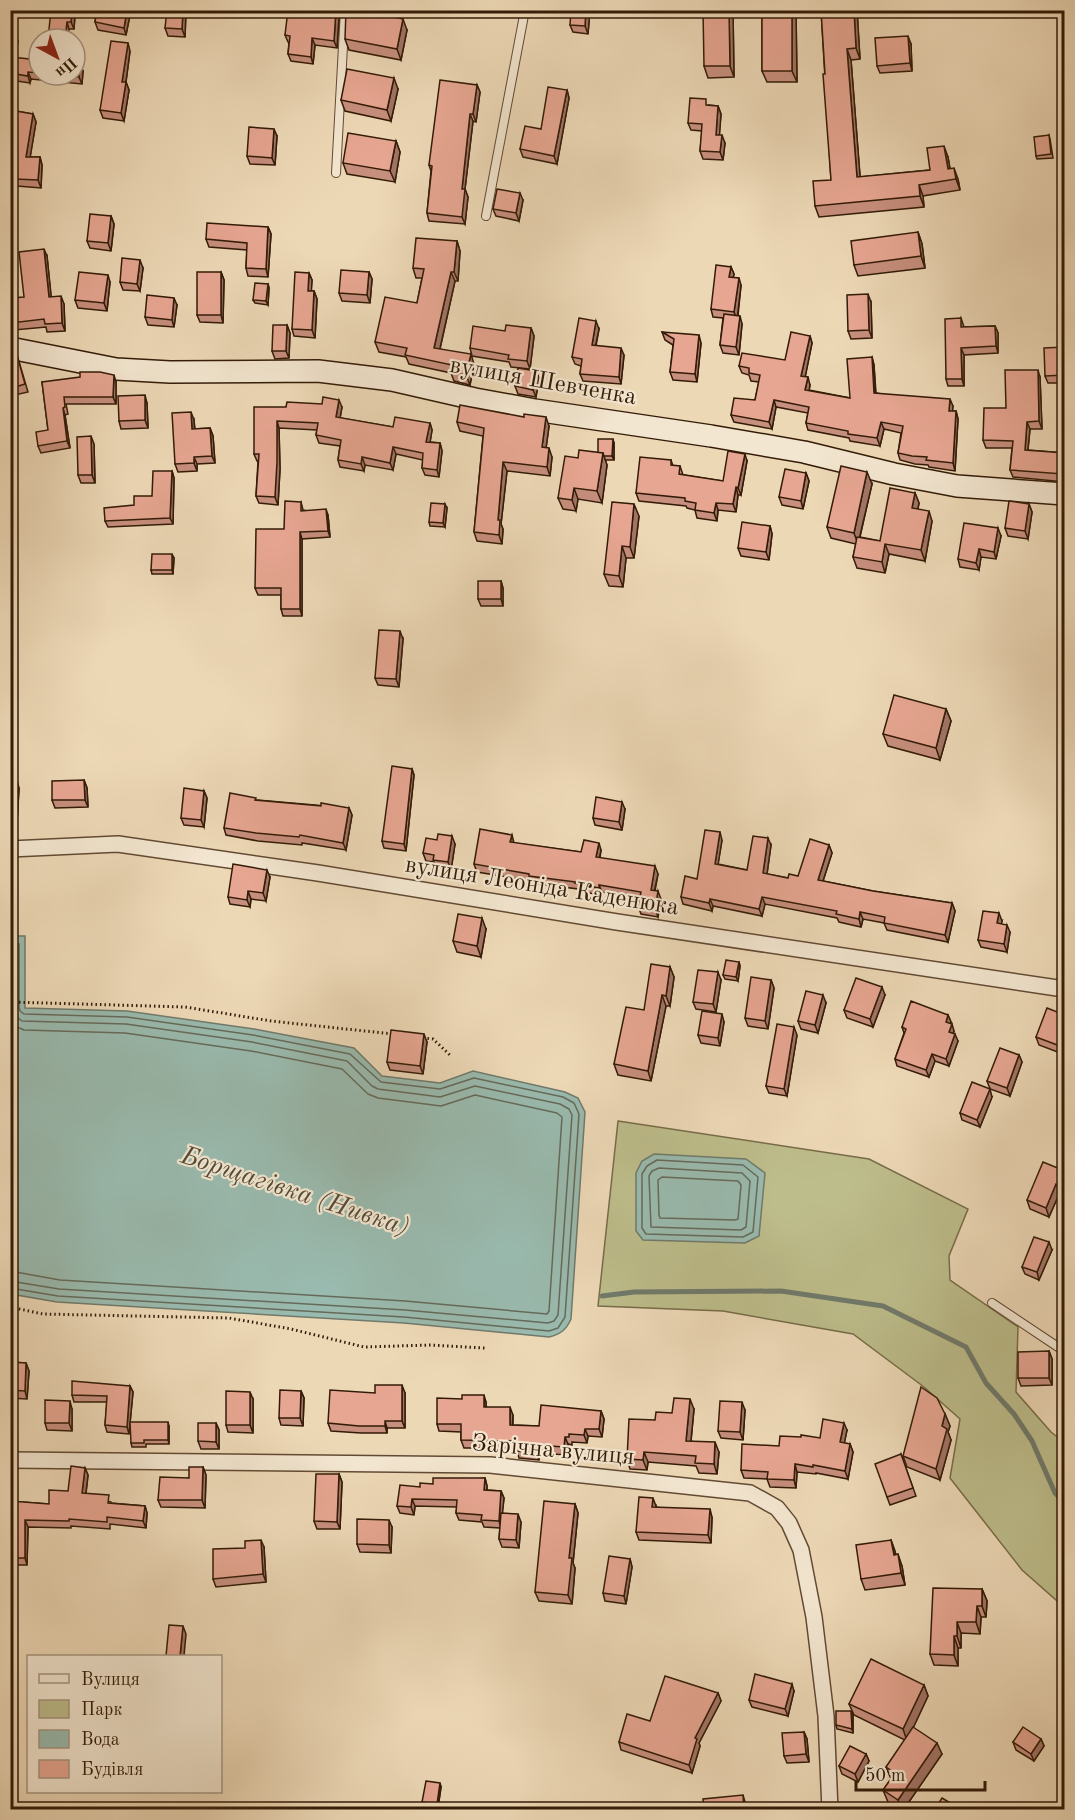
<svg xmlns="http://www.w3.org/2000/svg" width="1075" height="1820" viewBox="0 0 1075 1820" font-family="'Old Standard TT',serif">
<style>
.green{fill:#bdbd8b;stroke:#786c49;stroke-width:1.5}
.water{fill:#99baae;stroke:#707a6b;stroke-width:1.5}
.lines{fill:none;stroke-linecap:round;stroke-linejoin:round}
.shore{stroke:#666a5a;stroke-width:1.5}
.stream{stroke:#707a6b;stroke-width:5}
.lane-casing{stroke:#624a33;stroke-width:10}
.street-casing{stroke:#624a33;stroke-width:18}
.secondary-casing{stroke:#331b07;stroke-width:24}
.path{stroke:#331b07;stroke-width:3;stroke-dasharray:1.5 3;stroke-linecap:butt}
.lane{stroke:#f3e6d0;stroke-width:8}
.street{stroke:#f3e6d0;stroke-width:15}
.secondary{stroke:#f3e6d0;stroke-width:21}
.wall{fill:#c78f7e;stroke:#331b07;stroke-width:1.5}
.shaded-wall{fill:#a27466;stroke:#331b07;stroke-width:1.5}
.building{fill:#e7a692;stroke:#331b07;stroke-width:1.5}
.labels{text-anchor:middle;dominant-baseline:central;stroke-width:4.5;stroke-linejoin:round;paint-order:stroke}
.street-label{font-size:24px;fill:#331b07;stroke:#f3e6d0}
.water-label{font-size:26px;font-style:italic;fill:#524b39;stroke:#f3e6d0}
</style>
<rect width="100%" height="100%" fill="#edd8b6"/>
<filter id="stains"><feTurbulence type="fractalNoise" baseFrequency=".00333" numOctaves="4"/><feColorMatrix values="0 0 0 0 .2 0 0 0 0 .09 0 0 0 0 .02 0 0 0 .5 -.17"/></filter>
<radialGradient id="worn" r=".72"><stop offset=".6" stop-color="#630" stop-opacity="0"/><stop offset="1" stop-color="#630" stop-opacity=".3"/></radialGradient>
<path class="green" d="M618,1121l251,38 99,50 -19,47 1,24 68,47 -2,65 35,40 13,10v165l-42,-37 -72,-92 10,-59 -36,-32 -71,-53 -130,-23 -125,-5z"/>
<g class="water">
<path d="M11,936h14v72l102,3 127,18 100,19 28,28 58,7 33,-12 92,21 13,6 7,14 -14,207c-5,11 -10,15 -22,18l-145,-14 -347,-21 -46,-8z"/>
<path d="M654,1154l92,5 19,14 -6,63 -14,7 -102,-3 -7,-9v-58l6,-12z"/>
</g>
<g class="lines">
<g class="shore">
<path d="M10,942h7l2,2v63l1,4 4,3 103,3 126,18 97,19 31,28 59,7 34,-11 89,19 11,6 5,11 -14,203 -7,11 -9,3 -145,-14 -346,-21 -48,-8"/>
<path d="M10,950l1,58 4,8 7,5 104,3 126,18 95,19 25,25 6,3 62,8 35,-11 85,18 9,5 3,6 -14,200 -4,6 -6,2 -143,-13 -346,-21 -49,-8"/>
<path d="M10,1024l14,6 101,3 126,18 91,18 26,25 10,4 63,8 34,-11 82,18 5,4 -13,194 -2,3 -142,-13 -345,-21 -50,-9"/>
<path d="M657,1160l86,5 15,12 -5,55 -10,5 -97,-3 -4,-6v-54l5,-8z"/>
<path d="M659,1168l83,5 8,8 -4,46 -5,3 -90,-3 -2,-51 3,-5z"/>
<path d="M662,1177l76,4 3,4 -3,34 -3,1 -75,-2 -1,-3 -1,-35z"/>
</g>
<path class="stream" d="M602,1296l32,-4 147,-1 102,15 83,41 20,36 28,31 18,27 23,52 9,9"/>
<defs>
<g id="lane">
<path d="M336,173l9,-163"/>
<path d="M486,216l39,-206"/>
<path d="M992,1303l66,44 6,1"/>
</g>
<g id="street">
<path d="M10,849l108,-5 200,29 299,49 447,67"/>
<path d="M10,1460l480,5 260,28 27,15 12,15 12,27 13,67 12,99 4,94"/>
</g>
<path id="secondary" d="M10,348l106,21 54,3 148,-1 74,9 83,19 60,11 176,26 93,16 90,22 63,12 107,8"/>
</defs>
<use href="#lane" class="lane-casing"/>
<use href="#street" class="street-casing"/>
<use href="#secondary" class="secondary-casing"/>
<g class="path">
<path d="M10,1002l175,5 86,14 122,13"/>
<path d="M423,1038l10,1 18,17"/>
<path d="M10,1307l33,7 186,4 62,11 73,18 67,-2 54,3"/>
</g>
<use href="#lane" class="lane"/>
<use href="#street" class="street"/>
<use href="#secondary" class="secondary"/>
</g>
<g class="wall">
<path d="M51,10h23l1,5 -1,14h-5z"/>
<path d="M97,10h34l-5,25 -28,-5 -3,-8z"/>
<path d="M590,10l-2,24 -15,-2 -3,-7z"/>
<path d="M733,10l1,67 -26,1 -4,-12z"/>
<path d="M762,10h34l1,72h-30l-5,-11z"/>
<path d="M821,10h36l3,49 -9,1 9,117 70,-7 18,-13 2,12 8,10 2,11 -37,6 1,11 -105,10 -4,-11 16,-26z"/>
<path d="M186,11l-1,26 -17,-1 -3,-8z"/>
<path d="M339,17l-2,31 -22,-3 -2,19 -22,-3 -3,-7 1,-12h-1l-3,-7z"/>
<path d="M407,30l-6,30 -52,-10 -4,-11z"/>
<path d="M10,34h5l3,7 -4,17 25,2v15h36l8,-4 -1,13 -51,-5 -1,4 -20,-3z"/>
<path d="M911,44l1,27 -32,2 -3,-7z"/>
<path d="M130,51l-4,31 3,8 -5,31 -21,-3 -3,-8z"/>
<path d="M477,85l3,7 -4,30 -3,-1 -8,68 3,8 -3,27 -36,-3 -2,-8 4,-42 -2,-6z"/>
<path d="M398,89l-7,32 -46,-10 -4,-11z"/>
<path d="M567,90l2,8 -12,66 -34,-7 -3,-8 21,-20z"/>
<path d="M708,105l10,1 3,8 -2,21 6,8 -2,17 -20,-1 -3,-8 2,-20 -11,-1 -3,-7z"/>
<path d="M10,110l23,4 3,8 -6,35h10l2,8 -1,23 -24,-2 -3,-7v-3h-2l-2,-5z"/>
<path d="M1049,135l1,4 3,19 -16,1 -1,-3z"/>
<path d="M277,136l-2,29 -25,-1 -3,-8z"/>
<path d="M396,141l4,11 -5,30 -48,-8 -4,-11z"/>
<path d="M523,200l-4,21 -23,-5 -3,-7z"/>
<path d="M111,216l3,8 -3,27 -21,-3 -3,-7z"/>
<path d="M268,227l3,7 -3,43 -20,-1 -2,-8 1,-18 -38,-3 -3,-8z"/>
<path d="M918,232l4,12 3,24 -67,8 -4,-11z"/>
<path d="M457,241l3,10 -2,30h-3l-15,68 34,15 -4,21 -16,-4 -3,-8 -42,-9 -3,-7 -27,-5 -4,-10 42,-39 5,-25h-6l-3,-10z"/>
<path d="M47,256l4,41 13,7 1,27 -18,1 -1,-5 -32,3 -3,-7z"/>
<path d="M731,267l3,7 -1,3 8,8 -3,31 4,8 -3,31 -16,-2 -3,-8 3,-27 -10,-1 -2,-8z"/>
<path d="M143,268l-3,23 -17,-1 -3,-8z"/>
<path d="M221,272l3,8 -1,43 -23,-1 -3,-7z"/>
<path d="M369,272l3,7 -2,24 -28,-2 -3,-8z"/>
<path d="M309,273l3,7 -1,11h3l3,8 -2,39 -21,-2 -2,-7z"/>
<path d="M110,282l-3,29 -29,-3 -3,-8z"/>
<path d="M268,284l1,4 -1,17 -13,-2 -2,-3z"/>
<path d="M871,302l1,36 -21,1 -3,-8z"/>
<path d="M177,305l-3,22 -26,-2 -3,-8z"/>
<path d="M961,318l3,9 31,-1 3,7v20l-34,2v31h-16l-2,-7z"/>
<path d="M287,325l3,8 -1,25 -14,1 -3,-8z"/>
<path d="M531,328l3,8 -4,33 -19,-2 -2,-5 -37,-6 -2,-8 35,-17z"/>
<path d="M599,329l-3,17 28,9 -3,29 -38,-3 -3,-7 1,-8 -6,-2 -3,-7z"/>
<path d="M662,332l39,11 -4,39 -24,-2 -3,-8 3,-27 -8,-5z"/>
<path d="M810,336l2,7 -7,34 5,8 -1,5 41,8 22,-41 2,8 2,28 77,13 -1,5h4l2,8 -3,52 -26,-4 -1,-2 -13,-1 -15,-4 -2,-7 3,-20 -17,-4 -4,17 -30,-5 -1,-3 -41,-8 -2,-7 2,-10 -32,-6 -4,22 -38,-7 -3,-7 24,-15 4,-18 -8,-1 -2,-6 -7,-2 -3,-7 46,-6z"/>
<path d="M1065,347v36h-17l-3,-7z"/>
<path d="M17,355l11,37 -13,3 -3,-7z"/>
<path d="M536,371l3,7 -3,19 -18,-3 -3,-8z"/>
<path d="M1040,377l2,52h-12l-2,21 37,3v29l-52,-5 -3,-7 2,-22h-26l-3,-8 23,-32z"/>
<path d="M42,382h74v22h-50l2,10 -3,1 5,33 -29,5 -3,-7 10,-16z"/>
<path d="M147,403l1,25 -27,1 -2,-8z"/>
<path d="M286,407h56l-2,11 53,9 37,-4 2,7 -2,12 10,1 2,8 -3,26 -14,-2 -3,-7 1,-8 -27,-6 -3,16 -28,-5 -1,6 -24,-4 -2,-7 2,-14 -21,-3 -3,-8 1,-5 -38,-2 1,41 -2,36 -19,-2 -3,-7 2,-35h-1l-3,-7z"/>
<path d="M194,420l1,9 15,-1 3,8 2,27 -18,1v7l-19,1 -3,-8z"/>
<path d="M457,422l92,4 -3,22 6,9 -2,19 -43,-5 -6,53 2,5 -1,15 -25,-3 -3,-9 9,-96 -23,-5z"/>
<path d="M614,443v17h-9l2,5 -5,38 -24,-4 -2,12 -13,-2 -5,-11 20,-40 20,-5z"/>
<path d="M94,444l1,39h-14l-3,-8z"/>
<path d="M671,460l2,6h7l3,9 40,6 24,-20 -6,34h-3l-2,17 -18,-2 -1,11 -20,-3 -2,-8 -8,-2 -1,-2 -47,-5 -3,-8z"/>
<path d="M172,471l2,7 -1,46 -65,3 -3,-6 47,-25z"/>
<path d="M806,473l3,8 -6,28 -21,-4 -3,-8z"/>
<path d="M872,484l-12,53 20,4 35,-48 4,10 -1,6 14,12 -7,40 -36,-7 -4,19 -28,-5 -4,-11 3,-13 -25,-6 -4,-11z"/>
<path d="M301,502l2,8 25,5 2,22 -28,2v77h-19l-2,-7v-14h-23l-3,-7 29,-59z"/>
<path d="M1029,504l3,8 -4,27 -20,-3 -3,-8z"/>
<path d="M447,508l-2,19 -15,-1 -1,-4z"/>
<path d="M639,516l-5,42h-8l-3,29 -14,-1 -5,-12z"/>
<path d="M770,526l2,8 -3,26 -28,-4 -3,-8z"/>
<path d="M1001,536l-5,23 -15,-2 -2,13 -19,-3 -2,-8z"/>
<path d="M174,558l-1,16h-21l-1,-4z"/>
<path d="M501,581l2,7v18h-22l-3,-7z"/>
<path d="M403,639l-4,48 -21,-2 -3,-7z"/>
<path d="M946,709l5,12 -11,39 -52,-14 -5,-12z"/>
<path d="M412,769l2,6 -8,76 -22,-3 -2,-7z"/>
<path d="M10,780l9,8 -2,35h-7z"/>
<path d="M84,780l3,8 1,19 -33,1 -3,-8z"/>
<path d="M204,791l3,7 -3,29 -20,-2 -3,-7z"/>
<path d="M257,800l92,8 3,7 -6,35 -44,-7v2l-44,-4 -32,-6 -2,-7z"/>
<path d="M625,809l-3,21 -27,-5 -2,-7z"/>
<path d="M722,840l-4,24 29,6 24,-25 -4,29 21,4 10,-2 31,-31 3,8 -9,28 50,10 79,12 3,8 -7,31 -61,-12 -3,-7 -21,-4 -2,8 -22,-5 -2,-4 -72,-14 -3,12 -49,-10 -1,5 -29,-7 -2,-7 16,-18z"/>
<path d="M514,843l67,9 20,-2 -1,8 58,16 -3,17 6,8 -3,18 -17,-3 -3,-8 2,-7 -38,-7 -1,3 -23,-4v-2l-47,-6v-2l-54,-9 -3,-8z"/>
<path d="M455,844l-4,26 -15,-3 -2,-5 -8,-1 -3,-8z"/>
<path d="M270,877l-4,24 -15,-2 -1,8 -20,-3 -2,-7z"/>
<path d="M1002,921l-1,3 9,8 -3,20 -26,-5 -3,-7z"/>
<path d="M1065,924v47h-4l-3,-8z"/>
<path d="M486,929l-5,28 -24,-5 -4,-11z"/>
<path d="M739,962l1,4 -2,15 -13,-2 -2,-4z"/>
<path d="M670,967l4,10 -4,29h-4l-15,75 -33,-6 -4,-11 30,-54z"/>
<path d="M721,980l-5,32 -20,-3 -3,-7z"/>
<path d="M771,980l3,8 -6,41 -20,-3 -3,-8z"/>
<path d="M885,995l-12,32 -26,-9 -3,-8z"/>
<path d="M826,1003l-8,30 -17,-4 -3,-8z"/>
<path d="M948,1015l3,7 -1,2 4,7 -1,3 5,7 -9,25 -14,-5 -6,16 -32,-11 -2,-7 9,-26 -2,-6z"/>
<path d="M1065,1015v35l-2,4 -24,-9 -3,-8z"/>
<path d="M724,1022l-4,24 -19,-3 -3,-8z"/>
<path d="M797,1035l-10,61 -18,-3 -3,-7z"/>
<path d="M427,1042l-4,32 -33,-4 -3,-8z"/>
<path d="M1019,1055l3,7 -12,34 -20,-7 -3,-8z"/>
<path d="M992,1097l-12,30 -18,-7 -2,-7z"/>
<path d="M1065,1171v24l-5,-3 -11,25 -19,-8 -3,-9z"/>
<path d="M1052,1250l-13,30 -14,-6 -3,-7z"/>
<path d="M1049,1351l3,8v26l-31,1 -3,-8z"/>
<path d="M10,1362l16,1 3,8 -2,28 -17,-1z"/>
<path d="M130,1386l3,6 -4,42 -22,-2 -2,-7 2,-23h-33l-2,-7z"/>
<path d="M301,1391l3,7 -1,28 -22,-1 -2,-7z"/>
<path d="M375,1393h30v35h-18v5h-26l-30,-2 -3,-8z"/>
<path d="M253,1399v34l-25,-1 -2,-7z"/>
<path d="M486,1402v5l27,8v10l26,1 62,-15 3,8 -2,18 -14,-1 -1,7 -15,-1v3l-4,-1 -1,11 -28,-2v7l-20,-2 -3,-10h-52l-3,-8v-8l-22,-1 -2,-7z"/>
<path d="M72,1409v22l-25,-1 -2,-7z"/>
<path d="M694,1409l-3,32 28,11 -2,22 -18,-1 -3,-7 -48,-4 -1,8 -17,-1 -3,-10 28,-39 17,-7z"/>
<path d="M745,1410l-2,30 -22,-2 -3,-7z"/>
<path d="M945,1414l5,12 -2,6 3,8 -11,40 -33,-13 -4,-11z"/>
<path d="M216,1423l3,7v19h-18l-3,-8z"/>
<path d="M169,1426v18h-23v3h-14l-1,-4z"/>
<path d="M847,1430l-3,13 6,1 3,8 -5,27 -32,-6v1l-19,-2 -1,16 -26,-1 -3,-8 -23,-1 -3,-8 38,-24 41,-8z"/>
<path d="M901,1454l15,42 -26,9 -3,-8z"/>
<path d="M203,1467l3,8 -1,33 -44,-1 -3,-7z"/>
<path d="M85,1468l3,7 -2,19 25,8v1l34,3 2,7 -1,15 -36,-4v5l-39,-3v2l-43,-1 -1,38h-17v-64l39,3 19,-13z"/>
<path d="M339,1474l3,8 -2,47h-23l-3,-8z"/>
<path d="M485,1478l2,8v4l14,1 3,7 -2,15 19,9 -2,26 -17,-1 -3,-8 1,-11 -16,-1 -2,-5 -23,-2 -3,-7 1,-6 -42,-1 -1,9 -14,-2 -3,-7 23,-19 13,-3z"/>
<path d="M575,1504l3,9 -5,50 2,5 -3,36 -33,-3 -4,-9z"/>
<path d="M656,1506v1l56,10 -1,26 -72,-3 -3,-8z"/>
<path d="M392,1527l-1,26 -31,-1 -3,-8z"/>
<path d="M891,1540l5,15 6,11 3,19 -40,5 -4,-11z"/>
<path d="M264,1547l2,35 -50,5 -3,-8z"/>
<path d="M630,1559l2,8 -6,37 -21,-3 -2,-8z"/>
<path d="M982,1589l5,12 -1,16h-5l-1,17 -19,-1v15h-3v18l-24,-1 -4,-11z"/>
<path d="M924,1685l4,11 -15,32 29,26 -38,55h-5l-11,-7 -5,-12 8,-11 -5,-12 19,-27 -51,-25 -5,-11z"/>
<path d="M794,1691l-6,25 -36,-9 -3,-7z"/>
<path d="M718,1693l3,8 -22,42 1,3 -8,27 -71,-23 -2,-8 31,-21z"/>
<path d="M853,1715v18l-16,-4 -1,-4z"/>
<path d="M804,1732l3,7 2,23 -22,1 -3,-7z"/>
<path d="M1041,1739l3,7 -10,15 -18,-11 -3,-8z"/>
<path d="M866,1754l3,7 -11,21 -16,-8 -3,-8z"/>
<path d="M441,1787l-3,21 -14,-2 -2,-4z"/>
</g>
<g class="shaded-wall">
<path d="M72,10h2l1,5 -1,14 -3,-7z"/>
<path d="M127,10h4l-5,25 -2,-7z"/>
<path d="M183,10l3,1 -1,26 -3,-8z"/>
<path d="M336,10l3,7 -2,31 -3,-7z"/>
<path d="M586,10h4l-2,24 -3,-8z"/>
<path d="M729,10h4l1,67 -4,-11z"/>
<path d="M792,10h4l1,72 -5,-11z"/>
<path d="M854,10h3l3,49 -4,-11z"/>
<path d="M403,19l4,11 -6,30 -4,-11z"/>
<path d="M67,22l2,7 -1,10h-3z"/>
<path d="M15,34l3,7 -5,24 -3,-8z"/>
<path d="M908,36l3,8 1,27 -2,-8z"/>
<path d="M312,38l3,7 -2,19 -2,-7z"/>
<path d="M128,43l2,8 -5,38 -3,-7z"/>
<path d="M847,49l4,11 10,128 -4,-11z"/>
<path d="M80,64l3,7 -1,13 -3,-7z"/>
<path d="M28,72l3,7 -1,4 -2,-7z"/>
<path d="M394,78l4,11 -7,32 -4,-11z"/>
<path d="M126,82l3,8 -5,31 -3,-8z"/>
<path d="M477,85l3,7 -4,30 -3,-8z"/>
<path d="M567,90l2,8 -12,66 -3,-8z"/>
<path d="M718,106l3,8 -2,29 -3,-8z"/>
<path d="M33,114l3,8 -7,42 -3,-7z"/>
<path d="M470,114l3,7 -8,68 3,8 -3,27 -3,-7v-28z"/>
<path d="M274,129l3,7 -2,29 -3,-7z"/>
<path d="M722,135l3,8 -2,17 -3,-8z"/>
<path d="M396,141l4,11 -5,30 -5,-11z"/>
<path d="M944,146l4,11 4,23 -4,-11z"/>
<path d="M40,157l2,8 -1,23 -3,-8z"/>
<path d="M954,168l4,11 2,11 -4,-11z"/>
<path d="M919,185l4,11 1,11 -4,-11z"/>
<path d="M520,193l3,7 -4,21 -3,-8z"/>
<path d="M111,216l3,8 -3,27 -3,-8z"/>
<path d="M268,227l3,7 -3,43 -2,-8z"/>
<path d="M918,232l4,12 3,24 -4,-12z"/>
<path d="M457,241l3,10 -2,30 -4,-9z"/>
<path d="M44,249l3,7 5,48 -3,-7z"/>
<path d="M140,260l3,8 -3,23 -3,-7z"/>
<path d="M731,267l3,7 -2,10 -3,-7z"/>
<path d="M221,272l3,8 -1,43 -2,-8z"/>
<path d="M369,272l3,7 -2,24 -3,-8z"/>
<path d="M451,272l4,9 -17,76 -4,-9z"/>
<path d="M309,273l3,7 -1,19 -3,-8z"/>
<path d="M108,275l2,7 -3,29 -3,-8z"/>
<path d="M739,278l2,7 -4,35 -3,-8z"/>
<path d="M268,284l1,4 -1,17 -2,-4z"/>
<path d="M314,291l3,8 -2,39 -3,-8z"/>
<path d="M868,294l3,8 1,36 -3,-8z"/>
<path d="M61,296l3,8 1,27 -3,-8z"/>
<path d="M174,298l3,7 -3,22 -2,-7z"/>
<path d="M740,316l2,8 -3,31 -3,-8z"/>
<path d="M596,321l3,8 -5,24 -2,-8z"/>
<path d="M287,325l3,8 -1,25 -3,-7z"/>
<path d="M995,326l3,7v20l-2,-7z"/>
<path d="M531,328l3,8 -4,33 -3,-8z"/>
<path d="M699,335l2,8 -4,39 -2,-8z"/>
<path d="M810,336l2,7 -8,40 -3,-7z"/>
<path d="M621,348l3,7 -3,29 -2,-7z"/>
<path d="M961,348l3,7v31l-2,-7z"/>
<path d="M471,354l3,10 -4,21 -4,-10z"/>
<path d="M872,357l2,8 2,36 -2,-8z"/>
<path d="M1038,370l2,7 2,52 -3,-8z"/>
<path d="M536,371l3,7 -3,19 -3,-7z"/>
<path d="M114,375l2,7v22l-3,-7z"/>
<path d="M808,377l2,8 -2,12 -3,-7z"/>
<path d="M145,395l2,8 1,25 -3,-8z"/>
<path d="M950,399l3,7 -1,12 -3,-7z"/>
<path d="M339,400l3,7 -3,17 -3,-7z"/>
<path d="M774,400l2,7 -4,22 -3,-7z"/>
<path d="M63,408l2,7 5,33 -3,-7z"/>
<path d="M956,411l2,8 -3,52 -2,-8z"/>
<path d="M191,412l3,8 1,17 -3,-8z"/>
<path d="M546,417l3,9 -4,30 -3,-9z"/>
<path d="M277,421l2,7 1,41 -2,36 -3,-8z"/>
<path d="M881,422l3,7 -4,17 -3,-8z"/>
<path d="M1027,422l3,7 -3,29 -2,-8z"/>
<path d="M430,423l2,7 -3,19 -3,-7z"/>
<path d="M210,428l3,8 2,27 -3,-7z"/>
<path d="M91,436l3,8 1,39 -3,-8z"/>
<path d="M613,439l1,4v17l-2,-4z"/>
<path d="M440,443l2,8 -3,26 -2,-7z"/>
<path d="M393,447l3,7 -3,16 -3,-7z"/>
<path d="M549,448l3,9 -2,19 -3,-9z"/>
<path d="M603,453l4,12 -5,38 -5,-12z"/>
<path d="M745,454l2,7 -6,34 -3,-7z"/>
<path d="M194,457l3,7v7l-3,-8z"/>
<path d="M362,457l3,8 -1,6 -3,-7z"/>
<path d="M503,462l4,9 -6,53 2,5 -1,15 -3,-9 -1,-15z"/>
<path d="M172,471l2,7 -1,46 -3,-6z"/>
<path d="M867,472l5,12 -14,60 -4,-11z"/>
<path d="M806,473l3,8 -6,28 -2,-8z"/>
<path d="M736,487l2,8 -2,17 -3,-8z"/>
<path d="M574,488l4,11 -2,12 -4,-11z"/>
<path d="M915,493l4,10 -3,15 -4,-10z"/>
<path d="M716,503l2,7 -1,11 -3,-8z"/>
<path d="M445,504l2,4 -2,19 -2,-4z"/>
<path d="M634,504l5,12 -5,42 -4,-11z"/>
<path d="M1029,504l3,8 -4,27 -3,-8z"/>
<path d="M326,509l2,6 2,22 -2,-6z"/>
<path d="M929,511l3,10 -7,40 -4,-11z"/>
<path d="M770,526l2,8 -3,26 -3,-8z"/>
<path d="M998,528l3,8 -5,23 -2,-7z"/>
<path d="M300,532l2,7v77l-2,-7z"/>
<path d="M885,544l4,10 -4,19 -3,-11z"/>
<path d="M622,546l4,12 -3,29 -4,-11z"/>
<path d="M979,549l2,8 -2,13 -3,-7z"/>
<path d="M172,554l2,4 -1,16 -1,-4z"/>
<path d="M501,581l2,7v18l-2,-7z"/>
<path d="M400,631l3,8 -4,48 -3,-8z"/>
<path d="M946,709l5,12 -11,39 -4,-12z"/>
<path d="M412,769l2,6 -8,76 -2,-7z"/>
<path d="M17,780l2,8 -2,35 -3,-7z"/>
<path d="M84,780l3,8 1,19 -3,-7z"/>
<path d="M204,791l3,7 -3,29 -3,-7z"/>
<path d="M622,802l3,7 -3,21 -3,-8z"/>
<path d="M349,808l3,7 -6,35 -3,-7z"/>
<path d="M720,832l2,8 -5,31 -2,-7z"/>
<path d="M512,835l2,8 -4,-1z"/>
<path d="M452,836l3,8 -4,26 -3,-8z"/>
<path d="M768,838l3,7 -5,36 -3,-8z"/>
<path d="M599,843l2,7 -3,15 -2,-8z"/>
<path d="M829,845l3,8 -11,34 -3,-7z"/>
<path d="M655,866l3,8 -5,23 -2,-7z"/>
<path d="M267,870l3,7 -4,24 -3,-8z"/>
<path d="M599,885l3,7 -1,3 -2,-7z"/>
<path d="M248,891l3,8 -1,8 -3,-7z"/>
<path d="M658,891l3,8 -3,18 -3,-8z"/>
<path d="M762,897l3,7 -3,12 -3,-7z"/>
<path d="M710,899l3,7 -1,5 -3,-8z"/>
<path d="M952,903l3,8 -7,31 -3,-7z"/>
<path d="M860,912l3,7 -2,8 -2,-8z"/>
<path d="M999,913l3,8 -2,10 -3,-8z"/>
<path d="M482,918l4,11 -5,28 -4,-11z"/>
<path d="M1007,925l3,7 -3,20 -3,-8z"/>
<path d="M739,962l1,4 -2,15 -2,-4z"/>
<path d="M670,967l4,10 -4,29 -4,-10z"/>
<path d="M718,972l3,8 -5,32 -3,-8z"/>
<path d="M771,980l3,8 -6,41 -3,-8z"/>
<path d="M882,987l3,8 -12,32 -3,-8z"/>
<path d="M662,995l4,11 -15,75 -3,-10z"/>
<path d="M823,995l3,8 -8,30 -3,-8z"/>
<path d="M722,1014l2,8 -4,24 -2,-8z"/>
<path d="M948,1015l3,7 -3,7 -2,-7z"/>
<path d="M952,1024l2,7 -3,8 -2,-7z"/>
<path d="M794,1027l3,8 -10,61 -3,-7z"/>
<path d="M424,1034l3,8 -4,32 -3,-8z"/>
<path d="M955,1034l3,7 -9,25 -3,-7z"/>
<path d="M1065,1035v15l-2,4 -3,-8z"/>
<path d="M932,1054l3,7 -6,16 -3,-7z"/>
<path d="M1019,1055l3,7 -12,34 -3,-8z"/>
<path d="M990,1089l2,8 -12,30 -3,-7z"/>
<path d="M1056,1184l4,8 -11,25 -3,-9z"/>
<path d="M1049,1242l3,8 -13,30 -2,-8z"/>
<path d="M1049,1351l3,8v26l-3,-7z"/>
<path d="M26,1363l3,8 -2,28 -2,-8z"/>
<path d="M402,1385l3,8v35l-3,-7z"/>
<path d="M130,1386l3,6 -4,42 -2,-7z"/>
<path d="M301,1391l3,7 -1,28 -3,-8z"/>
<path d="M250,1392l3,7v34l-3,-8z"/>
<path d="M484,1395l2,7v12l-2,-7z"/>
<path d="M690,1399l4,10 -4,41 -4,-9z"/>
<path d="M70,1401l2,8v22l-3,-8z"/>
<path d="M742,1402l3,8 -2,30 -3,-8z"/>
<path d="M510,1407l3,8 -1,17 -2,-7z"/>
<path d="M601,1411l3,8 -2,18 -3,-8z"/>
<path d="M945,1414l5,12 -2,6 3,8 -11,40 -4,-11 6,-43z"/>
<path d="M385,1421l2,7v5l-2,-7z"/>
<path d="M168,1422l1,4v18l-1,-4z"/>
<path d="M216,1423l3,7v19l-3,-7z"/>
<path d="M844,1423l3,7 -4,20 -3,-8z"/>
<path d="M585,1429l3,7 -1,7 -3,-8z"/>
<path d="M565,1437l3,7 -1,11 -3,-8z"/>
<path d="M715,1442l4,10 -2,22 -3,-10z"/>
<path d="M850,1444l3,8 -5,27 -3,-8z"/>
<path d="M536,1445l3,8v7l-3,-7z"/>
<path d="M644,1452l4,10 -1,8 -4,-10z"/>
<path d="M795,1464l2,8 -1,16 -2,-8z"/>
<path d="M203,1467l3,8 -1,33 -3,-8z"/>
<path d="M85,1468l3,7 -3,25 -3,-7z"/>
<path d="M339,1474l3,8 -2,47 -3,-7z"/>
<path d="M485,1478l2,8 -1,11 -2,-7z"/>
<path d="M501,1491l3,7 -3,30 -2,-7z"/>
<path d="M653,1498l3,8 -1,8 -3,-7z"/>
<path d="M412,1499l3,7 -1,9 -3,-8z"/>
<path d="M575,1504l3,9 -5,50 2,5 -3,36 -4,-9 1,-37z"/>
<path d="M145,1506l2,7 -1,15 -3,-7z"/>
<path d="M710,1509l2,8 -1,26 -3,-8z"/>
<path d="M518,1514l3,8 -2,26 -3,-8z"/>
<path d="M25,1520l3,7 -1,38 -2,-7z"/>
<path d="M389,1520l3,7 -1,26 -2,-8z"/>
<path d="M261,1540l3,7 2,35 -3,-8z"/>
<path d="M891,1540l4,11 3,16 -4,-12z"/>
<path d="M898,1554l4,12 3,19 -4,-12z"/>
<path d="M630,1559l2,8 -6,37 -2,-8z"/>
<path d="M982,1589l5,12 -1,16 -4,-11z"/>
<path d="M977,1606l4,11 -1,17 -4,-12z"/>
<path d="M957,1622l4,11v15l-4,-12z"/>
<path d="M183,1626l3,8 -2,22h-4z"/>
<path d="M954,1636l4,12v18l-4,-11z"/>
<path d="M792,1684l2,7 -6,25 -3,-7z"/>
<path d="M924,1685l4,11 -21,45 -4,-12z"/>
<path d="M718,1693l3,8 -22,42 1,3 -8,27 -3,-8 6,-27z"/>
<path d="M851,1711l2,4v18l-1,-4z"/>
<path d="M804,1732l3,7 2,23 -3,-8z"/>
<path d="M1041,1739l3,7 -10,15 -3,-7z"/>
<path d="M937,1743l5,11 -38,55h-3l-3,-9z"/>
<path d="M866,1754l3,7 -11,21 -3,-8z"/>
<path d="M440,1783l1,4 -3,21 -1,-4z"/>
<path d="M743,1795l2,7 1,7h-1z"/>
</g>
<g class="building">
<path d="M51,10h21l-1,12h-4l-2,17h-17z"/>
<path d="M97,10h30l-3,18 -29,-6z"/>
<path d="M167,10h16l-1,19 -17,-1z"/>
<path d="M288,10l15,2v-2h33l-2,31 -22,-3 -1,19 -23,-3 2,-18 -5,-1z"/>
<path d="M346,10h14l43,9 -6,30 -52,-10z"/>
<path d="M571,10h15l-1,16 -15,-1z"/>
<path d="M703,10h26l1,56h-26z"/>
<rect x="762" y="10" width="30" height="61"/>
<path d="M821,10h33l2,38 -9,1 10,128 73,-7 -3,-22 17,-2 4,23 6,-1 2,11 -37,6 1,11 -105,10 -2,-25 18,-1 -8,-106h2z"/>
<path d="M10,34h5l-5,23z"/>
<path d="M908,36l2,27 -33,3 -2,-28z"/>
<path d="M111,41l17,2 -6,39h4l-5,31 -21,-3z"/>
<path d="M10,57l29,3v13l-11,-1v4l-18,-3z"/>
<path d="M75,64h5l-1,13 -21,-2h17z"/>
<path d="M347,69l47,9 -7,32 -46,-10z"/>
<path d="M440,80l37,5 -4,29h-3l-8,75h3l-3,28 -35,-4 5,-47 -3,-1z"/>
<path d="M548,87l19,3 -13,66 -34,-7 5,-23 16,3z"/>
<path d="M690,98l16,1v6l12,1 -2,29h6l-2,17 -20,-1 2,-27 -14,-1z"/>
<path d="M10,110l23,4 -7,43h14l-2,23 -24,-1 1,-10 -5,-1 1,-29h-1z"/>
<path d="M249,127l25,2 -2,29 -25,-2z"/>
<path d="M348,133l48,8 -6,30 -47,-8z"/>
<path d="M1049,135l2,19 -15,2 -2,-19z"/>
<path d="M497,189l23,4 -4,20 -23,-4z"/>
<path d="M90,214l21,2 -3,27 -21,-2z"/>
<path d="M207,223l61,4 -2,42 -20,-1 1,-25 -41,-4z"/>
<path d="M918,232l3,24 -67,9 -3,-24z"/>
<path d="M416,238l41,3 -3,31h-3l-17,76 37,6 -5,21 -16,-3 2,-7 -47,-10 2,-7 -32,-6 10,-45 32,6 7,-34 -11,-1z"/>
<path d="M44,249l5,48 12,-1 1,27 -17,1 -1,-5 -33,4 -1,-25 14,-1 -5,-45z"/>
<path d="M122,258l18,2 -3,24 -17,-2z"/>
<path d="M716,265l15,2 -2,10 10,1 -5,34 -23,-3z"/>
<path d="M341,270l28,2 -2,23 -28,-2z"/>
<path d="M79,272l29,3 -4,28 -29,-3z"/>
<rect x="197" y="272" width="24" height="43"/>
<path d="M295,272l14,1 -1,18h6l-2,39 -20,-1z"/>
<path d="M255,283l13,1 -2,17 -13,-1z"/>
<path d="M868,294l1,36 -21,1 -1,-36z"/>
<path d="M147,295l27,3 -2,22 -27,-3z"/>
<path d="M724,314l16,2 -4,31 -16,-2z"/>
<path d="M579,318l17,3 -4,24 29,3 -2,29 -39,-3 2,-15 -10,-2z"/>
<path d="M961,318v9l34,-1 1,20 -35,2 1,31h-16l-1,-60z"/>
<path d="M273,325h14l-1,26h-14z"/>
<path d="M506,325l25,3 -4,33 -19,-2 1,-4 -39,-7 3,-22 32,5z"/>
<path d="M662,332l37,3 -4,39 -25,-2 4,-33z"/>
<path d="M791,332l19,4 -9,40 7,1 -3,13 45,8 -3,-39 25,-2 2,36 76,6 -1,12h7l-3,52 -27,-3 1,-3 -15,-1 -14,-3 5,-27 -22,-4 -4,16 -29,-4v-3l-42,-8 3,-16 -35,-7 -5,22 -38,-7 3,-17 21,2 5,-25 -11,-2v-5l-10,-2 3,-13 43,7z"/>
<path d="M1065,347v28l-20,1 -1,-28z"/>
<path d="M10,354l7,1 8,29 -13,4 -2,-7z"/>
<path d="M518,368l18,3 -3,19 -18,-4z"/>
<path d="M1005,370h33l1,51 -12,1 -2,28 40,3 -2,21 -53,-4 3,-29 -30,-1 1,-32h22z"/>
<path d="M80,372h20l14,3 -1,22h-49l1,10 -2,1 4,33 -29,5 -2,-14 12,-2 -6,-48 38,-5z"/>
<path d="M145,395v25l-26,1 -1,-25z"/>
<path d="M323,397l16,3 -3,17 57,10 2,-10 35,6 -4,19 14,1 -3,27 -15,-2 1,-15 -30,-6 -3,16 -28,-6 -1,7 -23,-4 3,-20 -25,-5 2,-12 -41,-2v41l-2,35 -19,-1 3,-42h-5v-47h32l1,-5 35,2z"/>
<path d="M460,405l64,12v-3l22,3 -4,30 7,1 -2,19 -44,-5 -5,58h2l-1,15 -25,-3 10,-104 -27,-6z"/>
<path d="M191,412l1,17 18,-1 2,28 -18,1v6l-19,1 -3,-51z"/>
<path d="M91,436l1,39h-14l-1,-38z"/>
<path d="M598,439h15l-1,17h-8l-1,-3h-5z"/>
<path d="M579,450l24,3 -6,38 -23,-3 -2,12 -14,-2 7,-42 13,2z"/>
<path d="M728,451l17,3 -7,34 -2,-1 -3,17 -17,-1 -2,10 -19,-3 1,-7 -11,-2v-3l-49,-5 4,-36 31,3v5l9,1 -1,8 44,7z"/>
<path d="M841,466l26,6 -13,61 -27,-6z"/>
<path d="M785,469l21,4 -5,28 -22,-4z"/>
<path d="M153,471h19l-2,47 -65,3 -1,-13 30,-3v-9h18z"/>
<path d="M890,488l25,5 -3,15 17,3 -8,39 -36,-6 -3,18 -29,-5 4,-20 23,4z"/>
<path d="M285,501l16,1v9l25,-2 2,22 -28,1v77h-19v-21h-26l1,-59h28z"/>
<path d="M1009,501l20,3 -4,27 -20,-3z"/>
<path d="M612,502l22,2 -4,43 -8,-1 -3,30 -15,-2z"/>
<path d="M431,503l14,1 -2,19 -14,-1z"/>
<path d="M742,522l28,4 -4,26 -28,-4z"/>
<path d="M964,523l34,5 -4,24 -15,-3 -3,14 -18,-4z"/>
<path d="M152,554h20v16h-21z"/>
<rect x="478" y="581" width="23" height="18"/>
<path d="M379,630l21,1 -4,48 -21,-1z"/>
<path d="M894,695l52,14 -10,39 -53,-14z"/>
<path d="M392,766l20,3 -8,75 -22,-3z"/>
<path d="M10,780h7l-3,36h-4z"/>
<path d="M84,780l1,20h-33v-19z"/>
<path d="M184,788l20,3 -3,29 -20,-2z"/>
<path d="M230,793l26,5 -1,2 66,6v-3l28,5 -6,35 -43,-8 -1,2 -43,-4 -32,-5z"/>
<path d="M596,797l26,5 -3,20 -26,-4z"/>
<path d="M480,829l32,6 -2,7 71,10 3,-12 15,3 -3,14 59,9 -4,24 7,1 -3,18 -17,-3 3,-14 -42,-7v3l-24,-5 1,-1 -47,-6v-2l-55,-10z"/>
<path d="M705,830l15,2 -5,32 32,6 6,-34 15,2 -5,35 25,5 1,-4 9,2 12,-37 19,6 -11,35 55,11 79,12 -7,32 -61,-12 1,-6 -25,-5 -1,7 -23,-5 1,-3 -75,-14 -3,12 -49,-10 -1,4 -28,-6 4,-21 12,3z"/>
<path d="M438,834l14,2 -4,26 -15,-2 1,-5 -11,-2 3,-15 11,2z"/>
<path d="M233,864l34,6 -4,23 -15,-2 -1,9 -19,-3z"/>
<path d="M983,911l16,2 -2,10 10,2 -3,19 -26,-4z"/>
<path d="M458,914l24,4 -5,28 -24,-5z"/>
<path d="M1065,924v40l-7,-1z"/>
<path d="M726,960l13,2 -3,15 -13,-2z"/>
<path d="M651,964l19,3 -4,29 -4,-1 -14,76 -34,-7 12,-57 18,3z"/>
<path d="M698,970l20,2 -5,32 -20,-2z"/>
<path d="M751,977l20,3 -6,41 -20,-3z"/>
<path d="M856,978l26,9 -12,32 -26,-9z"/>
<path d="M806,991l17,4 -8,30 -17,-4z"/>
<path d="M911,1001l37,14 -2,7 6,2 -3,8 6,2 -9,25 -14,-5 -6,16 -31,-11 11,-30 -4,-2z"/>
<path d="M1047,1008l18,7v20l-5,11 -24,-9z"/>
<path d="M702,1011l20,3 -4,24 -20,-3z"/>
<path d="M777,1024l17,3 -10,62 -18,-3z"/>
<path d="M391,1030l33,4 -4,32 -33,-4z"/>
<path d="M1000,1048l19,7 -12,33 -20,-7z"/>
<path d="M972,1082l18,7 -13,31 -17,-7z"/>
<path d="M1043,1162l22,9v17l-9,-4 -10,24 -19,-8z"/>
<path d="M1034,1237l15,5 -12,30 -15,-5z"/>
<path d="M1049,1351v27h-31v-26z"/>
<path d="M10,1362l16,1 -1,28 -15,-1z"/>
<path d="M72,1381l58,5 -3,41 -22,-2 2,-29 -35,-1z"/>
<path d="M375,1385h27v36h-17v5h-26l-31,-3 2,-33 45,3z"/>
<path d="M921,1387l16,11 8,16 -3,12 5,3 -11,40 -33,-13z"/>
<path d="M280,1390l21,1 -1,27h-21z"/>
<path d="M226,1391l24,1v33h-24z"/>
<path d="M462,1395h22v12h26v18l29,1 2,-21 60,6 -2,18h-14l-1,6 -15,-1v3h-4l-1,10 -28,-2v8l-20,-2v-10l-55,-1v-16h-24v-26l25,1z"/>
<path d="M674,1398l16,1 -4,42 29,1 -1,22 -19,-1 1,-7 -52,-4 -1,8 -16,-1 2,-40 26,1 1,-8 16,1z"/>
<path d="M45,1400l25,1 -1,22h-24z"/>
<path d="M720,1401l22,1 -2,30 -22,-1z"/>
<path d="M823,1419l21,4 -4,19 10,2 -5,27 -32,-6v2l-18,-3 -1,16 -27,-1 1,-7 -27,-2 1,-26 37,2 1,-10 21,1v-2l19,3z"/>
<path d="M130,1422h38v18h-24v3h-13z"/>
<path d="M198,1423h18v19l-18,-1z"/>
<path d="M901,1454l12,34 -26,9 -12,-33z"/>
<path d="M71,1466l14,2 -3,25 27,2 -1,8 37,3 -2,15 -36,-4v5l-38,-3v2l-44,-1v38h-15v-57l39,3v-14l19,1z"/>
<path d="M189,1467h14l-1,33h-44l2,-23 29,1z"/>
<path d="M316,1474h23l-2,48 -23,-1z"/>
<path d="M433,1478h52l-1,12 17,1 -2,30 -18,-1 1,-5 -26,-2 1,-13 -45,-1 -1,8 -14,-1 3,-21 20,2v-4l13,1z"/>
<path d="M639,1497l14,1 -1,9 58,2 -2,26 -72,-3z"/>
<path d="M544,1501l31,3 -6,54h3l-4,37 -33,-3z"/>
<path d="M501,1513l17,1 -2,26 -17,-1z"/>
<path d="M357,1519l32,1v25l-32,-1z"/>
<path d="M261,1540l2,34 -50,5v-30l32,-1v-7z"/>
<path d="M891,1540l3,15 4,-1 3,19 -40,6 -5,-34z"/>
<path d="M609,1556l21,3 -6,37 -21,-3z"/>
<path d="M933,1588l49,1v17h-5l-1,16h-19v14h-3v19l-24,-1z"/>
<path d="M169,1625l14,1 -3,30h-14z"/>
<path d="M871,1659l53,26 -21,44 -54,-25z"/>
<path d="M755,1674l37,10 -7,25 -36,-9z"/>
<path d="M665,1676l53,17 -23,45 2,1 -8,26 -70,-23 8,-28 23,7z"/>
<path d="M836,1711h15l1,18 -16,-4z"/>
<path d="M913,1727l24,16 -39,57 -15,-10 12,-17 -9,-6z"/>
<path d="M1023,1727l18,12 -10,15 -18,-12z"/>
<path d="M804,1732l2,22 -22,2 -2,-23z"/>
<path d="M850,1746l16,8 -11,20 -16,-8z"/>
<path d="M426,1781l14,2 -3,21 -15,-2z"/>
<path d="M743,1795l1,14h-40l-1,-10z"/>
<path d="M942,1798l15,9 -2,2h-20z"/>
</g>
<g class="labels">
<g class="street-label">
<text transform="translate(543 382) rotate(10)">вулиця Шевченка</text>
<text transform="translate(542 887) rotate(9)">вулиця Леоніда Каденюка</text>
<text transform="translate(553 1451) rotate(5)">Зарічна вулиця</text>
</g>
<g class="water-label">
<text transform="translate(295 1192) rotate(18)">Борщагівка (Нивка)</text>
</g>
</g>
<rect width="1075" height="1820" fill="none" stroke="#edd8b6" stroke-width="36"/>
<rect x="12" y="12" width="1051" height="1796" fill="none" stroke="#331b07" stroke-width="3"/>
<rect x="18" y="18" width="1039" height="1784" fill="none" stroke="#331b07" stroke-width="1.5"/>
<rect x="27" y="1655" width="195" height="138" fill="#f3e6d0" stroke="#a69580" stroke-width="1.5"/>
<rect x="39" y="1674" width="30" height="9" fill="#f3e6d0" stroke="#a69580" stroke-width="1.5"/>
<text x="81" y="1685" font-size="18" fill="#331b07">Вулиця</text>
<rect x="39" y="1700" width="30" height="18" fill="#bdbd8b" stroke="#a69580" stroke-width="1.5"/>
<text x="81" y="1715" font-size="18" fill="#331b07">Парк</text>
<rect x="39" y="1730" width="30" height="18" fill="#99baae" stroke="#a69580" stroke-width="1.5"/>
<text x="81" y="1745" font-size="18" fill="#331b07">Вода</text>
<rect x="39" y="1760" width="30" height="18" fill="#e7a692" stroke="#a69580" stroke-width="1.5"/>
<text x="81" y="1775" font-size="18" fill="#331b07">Будівля</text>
<g transform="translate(57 57) rotate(139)"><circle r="28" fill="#f3e6d0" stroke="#a69580" stroke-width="1.5"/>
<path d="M0-4.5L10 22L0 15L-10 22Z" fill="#8f2418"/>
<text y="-9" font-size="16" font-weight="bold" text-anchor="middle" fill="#331b07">Пн</text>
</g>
<path d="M856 1781v9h129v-9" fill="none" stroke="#331b07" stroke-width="3"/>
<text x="865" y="1781" font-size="18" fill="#331b07" stroke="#f3e6d0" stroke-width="4.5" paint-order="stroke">50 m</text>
<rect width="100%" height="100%" filter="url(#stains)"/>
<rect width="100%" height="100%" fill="url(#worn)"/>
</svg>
